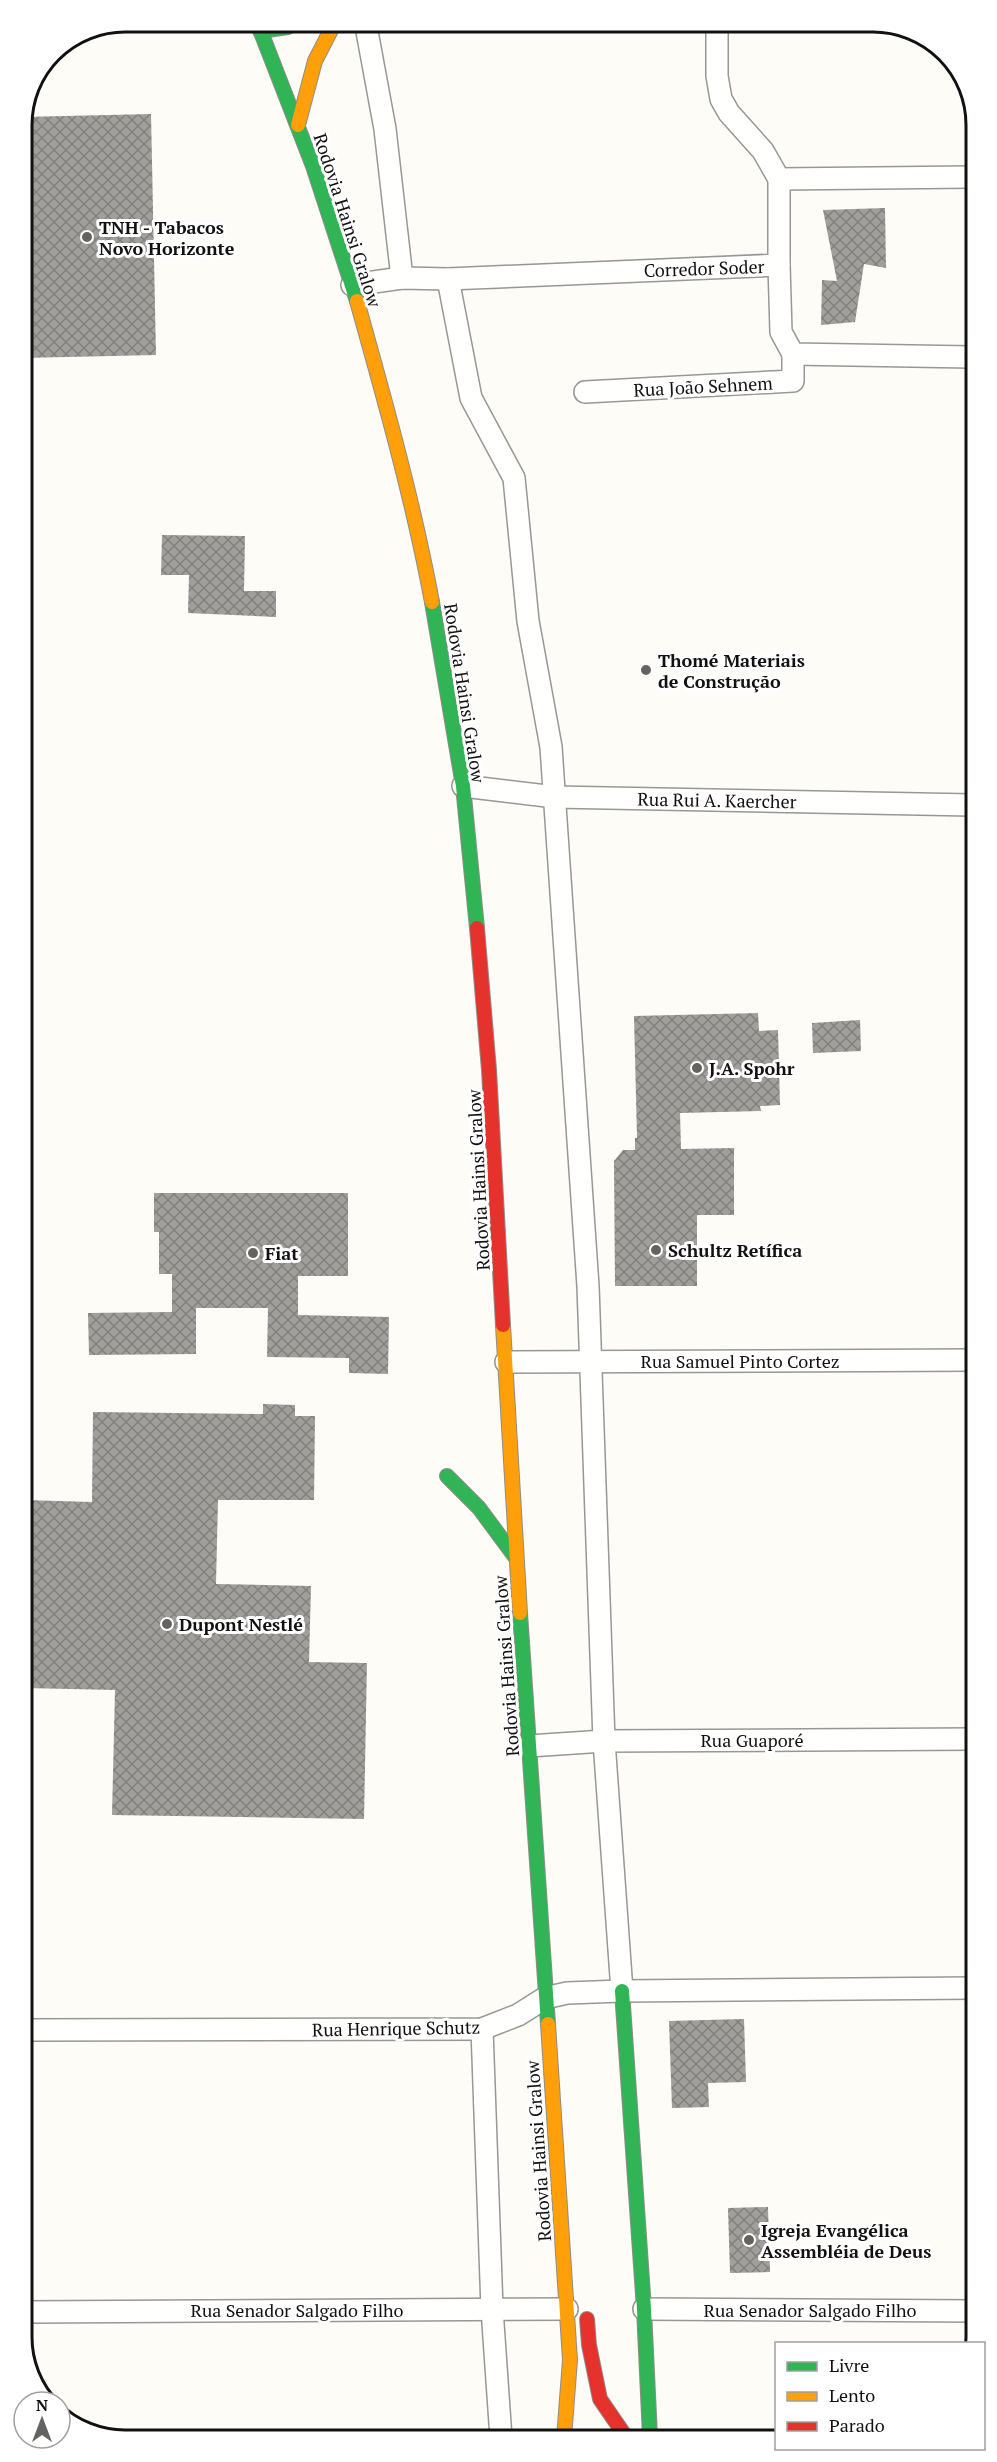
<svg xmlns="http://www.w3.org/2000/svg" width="997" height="2462" viewBox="0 0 997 2462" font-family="'PT Serif',serif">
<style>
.building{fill:url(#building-cross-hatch)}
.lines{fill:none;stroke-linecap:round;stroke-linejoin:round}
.street-casing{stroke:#979795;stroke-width:24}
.fast-casing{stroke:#8e8d8b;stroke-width:16}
.slow-casing{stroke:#8e8d8b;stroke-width:16}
.jam-casing{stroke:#8e8d8b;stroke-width:16}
.street{stroke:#fffffe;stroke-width:21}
.fast{stroke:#30b455;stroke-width:14}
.slow{stroke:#ff9f0a;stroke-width:14}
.jam{stroke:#e5322d;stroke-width:14}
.poi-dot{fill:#646362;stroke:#fff;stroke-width:2}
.labels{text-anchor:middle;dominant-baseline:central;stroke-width:6;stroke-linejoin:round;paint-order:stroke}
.street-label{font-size:18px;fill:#111;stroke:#fff}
.poi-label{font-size:18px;font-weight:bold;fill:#111;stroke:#fff;text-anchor:start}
.rim{fill:none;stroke:#111;stroke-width:3}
</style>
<defs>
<pattern id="building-cross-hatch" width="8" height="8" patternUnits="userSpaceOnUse" patternTransform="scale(1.5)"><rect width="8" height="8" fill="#a19f9c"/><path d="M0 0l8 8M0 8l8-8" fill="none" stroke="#82807e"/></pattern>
</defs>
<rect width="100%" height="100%" fill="#fdfcf7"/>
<g class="building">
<path d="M151,114l5,241 -134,3v-241z"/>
<path d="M885,208l1,60 -22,-4 -9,58 -34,3 1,-45 15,1 -14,-71z"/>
<path d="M162,535l83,1 -1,55h32v26l-88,-4 1,-38h-28z"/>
<path d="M758,1013l1,18 19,-1 2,75 -20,1 1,5 -81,2 1,36 53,-1v67h-37v71h-82l-1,-125 9,-11h12v-12h2l-3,-122z"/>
<path d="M860,1020l1,31 -48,2 -1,-30z"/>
<path d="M154,1193h194v83h-50v39l91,2 -1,57 -39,-1v-15l-82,-1 1,-49h-72v46l-107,1 -1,-42 84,-1v-38h-13v-42h-5z"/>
<path d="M263,1404l32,1v11h20l-1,84h-96l-2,84 95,2 -2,76 58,1 -3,156 -252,-4 3,-125 -90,-2 -1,-188 68,2 1,-90 170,2z"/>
<path d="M744,2019l2,63 -38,1 1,24 -37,1 -3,-87z"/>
<path d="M768,2207l2,65 -40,1 -2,-65z"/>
</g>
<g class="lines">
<defs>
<g id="street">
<path d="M717,23v53l4,23 8,14 34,38 16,28"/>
<path d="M366,26l19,103 17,149"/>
<path d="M779,265l2,67 12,22 178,3"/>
<path d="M448,279l23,119 43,80 14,143 23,126 37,539 16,455 18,250"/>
<path d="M352,285l50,-7 46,1 331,-14v-86l192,-2"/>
<path d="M585,392l208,-11v-27"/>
<path d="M463,786l92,11 417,8"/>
<path d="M506,1362l468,-2"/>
<path d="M529,1746l75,-5 371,-2"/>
<path d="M482,2029l10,280 9,129"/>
<path d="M26,2030l456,-1 36,-14 27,-17 22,-5 55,-2 353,-3"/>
<path d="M644,2309l332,2"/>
<path d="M26,2312l541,-3"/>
</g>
<g id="fast">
<path d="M259,27l54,139 44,135"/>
<path d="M260,31l28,-4"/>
<path d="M432,602l31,184 14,142"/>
<path d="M447,1476l32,32 37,50"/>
<path d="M520,1613l28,411"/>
<path d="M622,1991l22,318 6,128"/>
</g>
<g id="slow">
<path d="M298,125l17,-64 18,-35"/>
<path d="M357,301c28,100 56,199 75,301"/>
<path d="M503,1325l17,288"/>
<path d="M548,2024l22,336 -6,78"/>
</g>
<g id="jam">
<path d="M477,928l12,142 14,255"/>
<path d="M587,2319l2,26 11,54 26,38"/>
</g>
</defs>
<use href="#street" class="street-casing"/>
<use href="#fast" class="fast-casing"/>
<use href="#slow" class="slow-casing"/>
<use href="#jam" class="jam-casing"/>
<use href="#street" class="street"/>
<use href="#fast" class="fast"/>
<use href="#slow" class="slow"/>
<use href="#jam" class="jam"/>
</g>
<g class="poi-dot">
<circle cx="87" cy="237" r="6"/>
<circle cx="646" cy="670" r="6"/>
<circle cx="697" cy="1068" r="6"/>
<circle cx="656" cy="1250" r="6"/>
<circle cx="253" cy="1253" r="6"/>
<circle cx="167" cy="1624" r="6"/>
<circle cx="749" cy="2240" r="6"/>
</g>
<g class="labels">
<g class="street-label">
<text transform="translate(348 220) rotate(72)">Rodovia Hainsi Gralow</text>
<text transform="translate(704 268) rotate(-2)">Corredor Soder</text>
<text transform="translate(703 386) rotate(-3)">Rua João Sehnem</text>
<text transform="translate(465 693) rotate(81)">Rodovia Hainsi Gralow</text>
<text transform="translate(717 800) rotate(1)">Rua Rui A. Kaercher</text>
<text transform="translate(478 1180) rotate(-93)">Rodovia Hainsi Gralow</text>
<text x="740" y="1361">Rua Samuel Pinto Cortez</text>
<text transform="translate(506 1666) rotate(-94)">Rodovia Hainsi Gralow</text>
<text x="752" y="1740">Rua Guaporé</text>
<text transform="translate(396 2028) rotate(-1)">Rua Henrique Schutz</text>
<text transform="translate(538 2151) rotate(-94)">Rodovia Hainsi Gralow</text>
<text x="297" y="2310">Rua Senador Salgado Filho</text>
<text x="810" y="2310">Rua Senador Salgado Filho</text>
</g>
<g class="poi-label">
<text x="99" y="227">TNH - Tabacos<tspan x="99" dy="21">Novo Horizonte</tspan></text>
<text x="658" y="660">Thomé Materiais<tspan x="658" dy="21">de Construção</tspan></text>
<text x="709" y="1068">J.A. Spohr</text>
<text x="668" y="1250">Schultz Retífica</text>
<text x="265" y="1253">Fiat</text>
<text x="179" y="1624">Dupont Nestlé</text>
<text x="761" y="2230">Igreja Evangélica<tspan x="761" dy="21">Assembléia de Deus</tspan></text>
</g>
</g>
<path d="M0 0H997V2462H0ZM125 32H873A93 93 0 0 1 966 125V2337A93 93 0 0 1 873 2430H125A93 93 0 0 1 32 2337V125A93 93 0 0 1 125 32Z" fill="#fff" fill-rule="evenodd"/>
<path class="rim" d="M125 32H873A93 93 0 0 1 966 125V2337A93 93 0 0 1 873 2430H125A93 93 0 0 1 32 2337V125A93 93 0 0 1 125 32Z"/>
<rect x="775" y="2342" width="210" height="108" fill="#ffffff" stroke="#a0a0a0" stroke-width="1.5"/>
<rect x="787" y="2362" width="30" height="9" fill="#30b455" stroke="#a0a0a0" stroke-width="1.5"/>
<text x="829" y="2372" font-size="18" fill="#111111">Livre</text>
<rect x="787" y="2392" width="30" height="9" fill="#ff9f0a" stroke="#a0a0a0" stroke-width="1.5"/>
<text x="829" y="2402" font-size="18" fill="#111111">Lento</text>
<rect x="787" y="2422" width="30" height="9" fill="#e5322d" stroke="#a0a0a0" stroke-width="1.5"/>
<text x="829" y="2432" font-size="18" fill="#111111">Parado</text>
<g transform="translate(42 2420)"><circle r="28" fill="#ffffff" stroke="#a0a0a0" stroke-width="1.5"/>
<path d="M0-4.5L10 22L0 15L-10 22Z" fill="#646362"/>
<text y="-9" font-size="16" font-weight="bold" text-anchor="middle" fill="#111111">N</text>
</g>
</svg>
